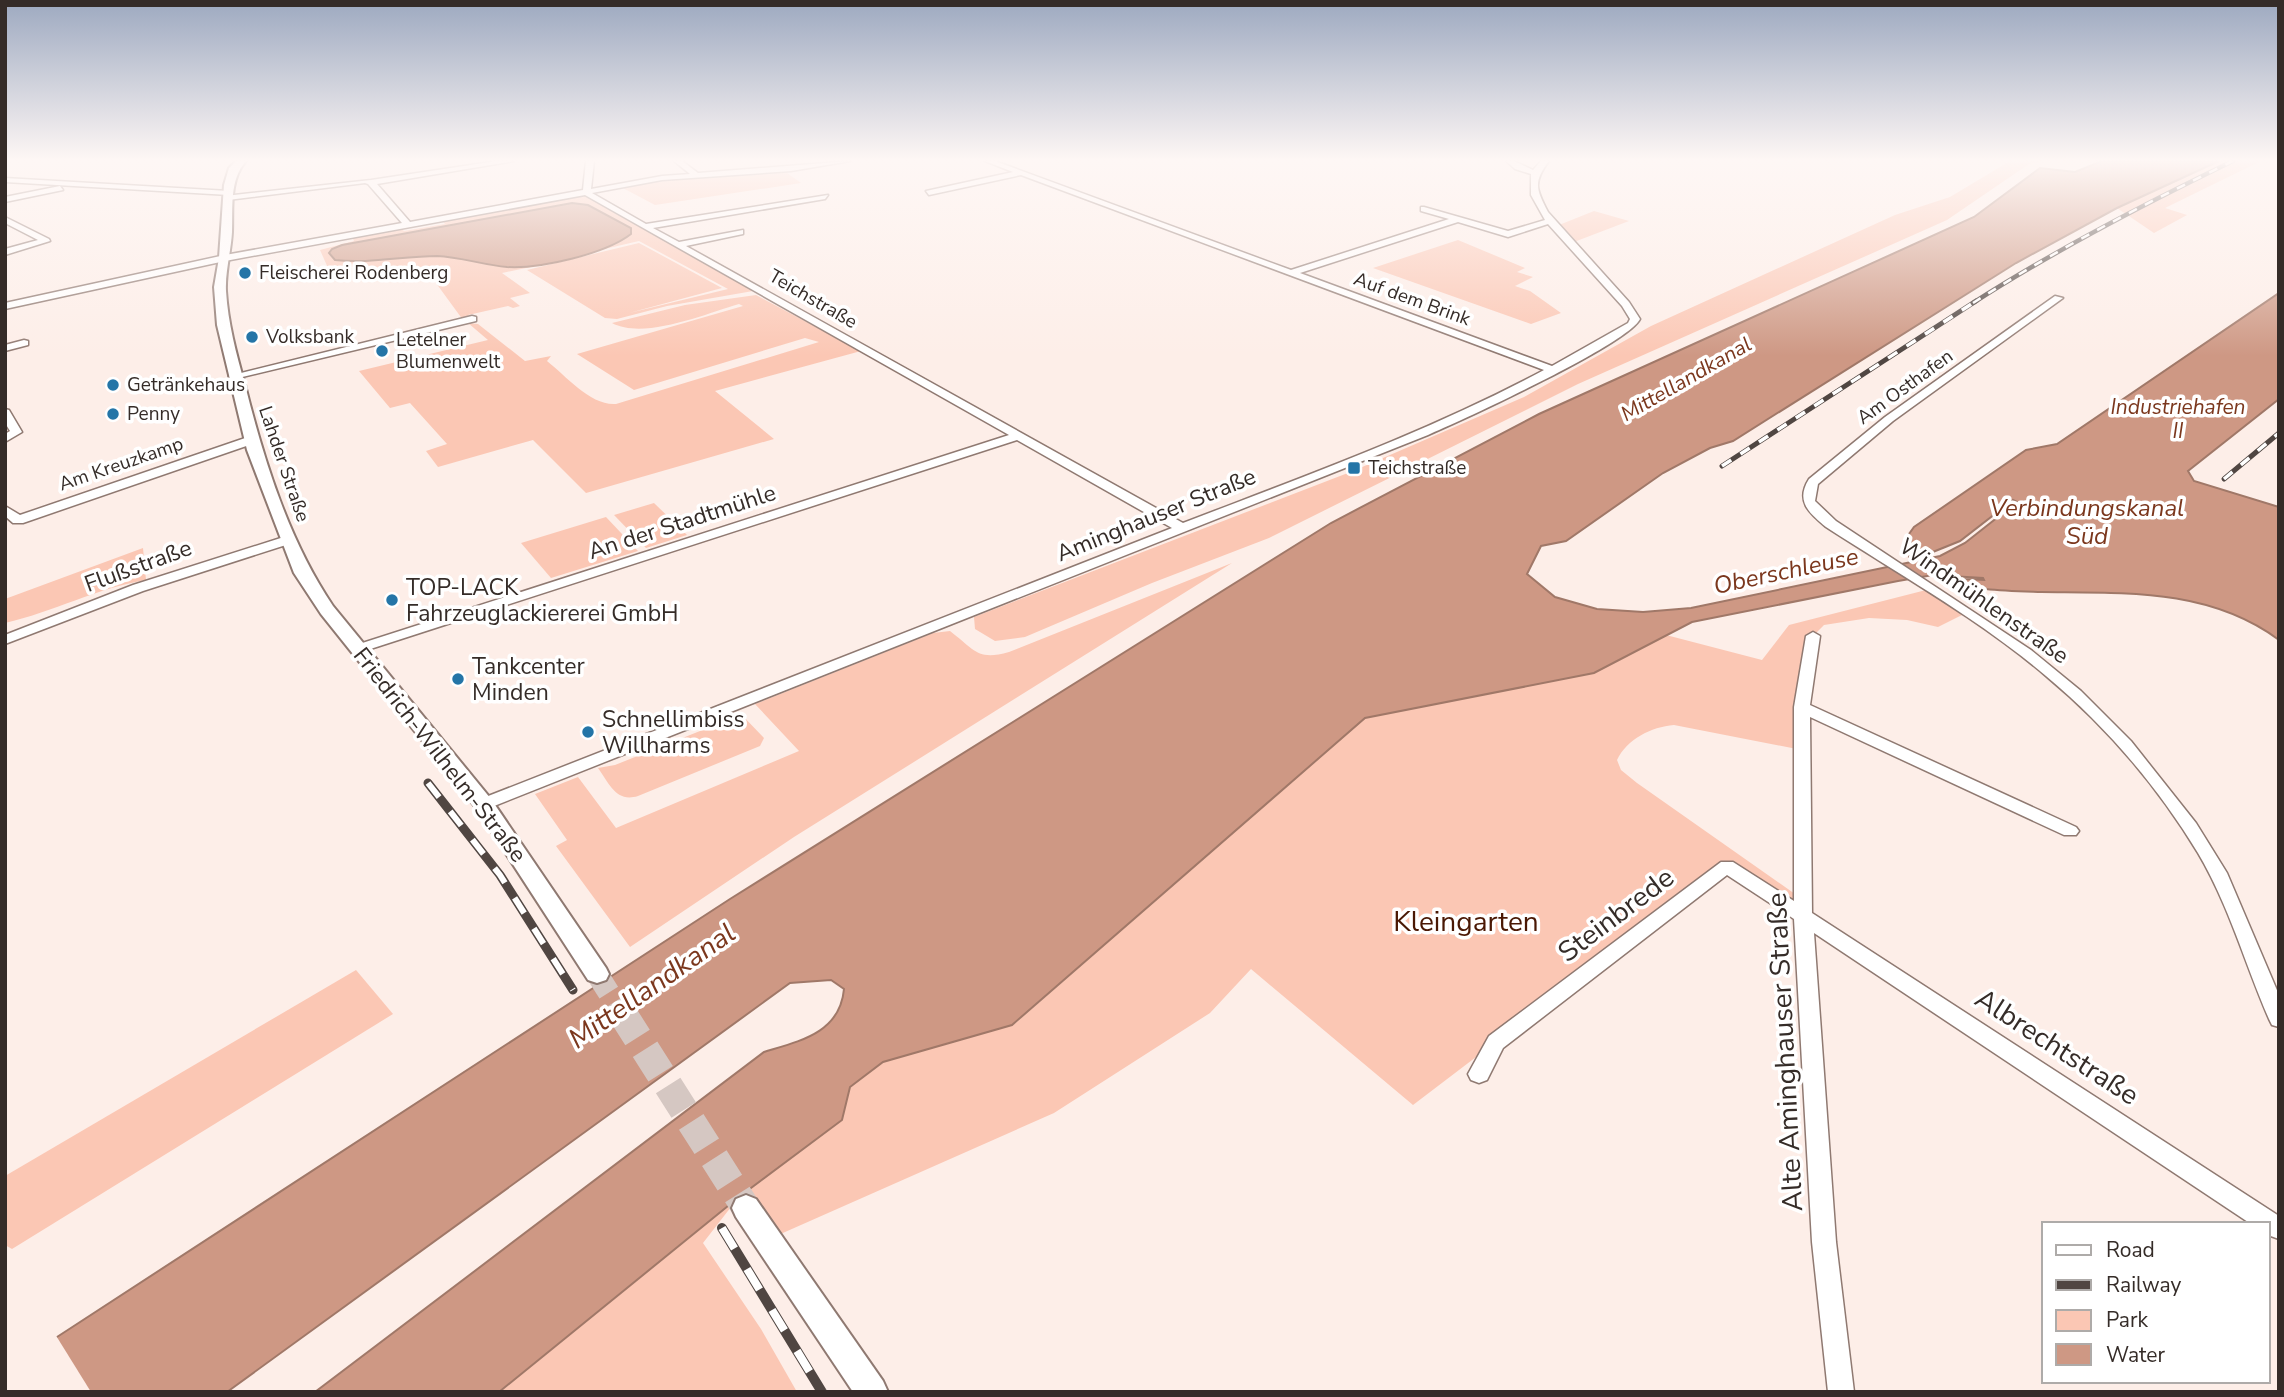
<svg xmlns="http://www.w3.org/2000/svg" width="2284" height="1397" viewBox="0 0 2284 1397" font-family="'Nunito Sans',sans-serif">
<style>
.green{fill:#fbc7b4}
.water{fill:#ce9884;stroke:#a07868;stroke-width:2}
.pier{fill:#fdeee8}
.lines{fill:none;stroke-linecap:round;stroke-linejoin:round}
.tertiary-tunnel-far1{stroke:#d5c7c2;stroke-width:22;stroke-dasharray:22 11;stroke-linecap:butt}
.tertiary-tunnel{stroke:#d5c7c2;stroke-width:29;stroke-dasharray:29 14;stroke-linecap:butt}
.minor-casing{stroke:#8f7971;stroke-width:3}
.tertiary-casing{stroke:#8f7971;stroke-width:4}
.minor{fill:#fff;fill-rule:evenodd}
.tertiary{fill:#fff;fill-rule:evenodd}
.rail-far3-casing{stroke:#504642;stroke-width:4.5}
.rail-far2-casing{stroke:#504642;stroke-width:5}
.rail-far1-casing{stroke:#504642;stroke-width:9}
.rail-casing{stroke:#504642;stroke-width:10}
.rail-far3{stroke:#fff;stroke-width:2.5;stroke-dasharray:9;stroke-linecap:butt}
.rail-far2{stroke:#fff;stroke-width:3.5;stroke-dasharray:11;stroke-linecap:butt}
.rail-far1{stroke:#fff;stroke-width:6;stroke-dasharray:18;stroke-linecap:butt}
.rail{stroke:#fff;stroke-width:8;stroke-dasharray:24;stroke-linecap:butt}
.poi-dot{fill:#2475a7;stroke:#fff;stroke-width:2.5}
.labels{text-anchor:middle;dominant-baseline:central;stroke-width:7;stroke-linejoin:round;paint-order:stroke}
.far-poi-label{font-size:19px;fill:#352c28;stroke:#fff;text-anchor:start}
.far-street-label{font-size:19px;fill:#352c28;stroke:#fff}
.far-water-label{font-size:21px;font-style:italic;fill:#7b371d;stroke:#fff}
.street-label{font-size:23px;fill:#352c28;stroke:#fff}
.poi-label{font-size:23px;fill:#352c28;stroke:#fff;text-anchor:start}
.water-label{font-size:24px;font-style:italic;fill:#7b371d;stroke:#fff}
.near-street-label{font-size:28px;fill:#352c28;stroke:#fff}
.near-park-label{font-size:28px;fill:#4a1804;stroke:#fff}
.near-water-label{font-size:28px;font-style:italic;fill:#7b371d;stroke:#fff}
</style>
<rect width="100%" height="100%" fill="#fdeee8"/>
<g class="green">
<path d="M2010,161h32l-13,3 -82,56 -369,164 -309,154 -117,45 -127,54 -30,4 -20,-12 -1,-12 379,-146 171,-74 127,-71 244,-111 55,-18z"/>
<path d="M2219,161h42l-96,47 22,7 -33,18 -37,-25z"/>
<path d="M783,170l18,13 -146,22 -36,-19 36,-6z"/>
<path d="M586,195l167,96 -86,15 -50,13 -12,-1 -78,-48 112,-27 83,45 -93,25 99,-24 -89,-48 -52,12 30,-11 14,-13 -43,-24 -12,-2 -244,46 18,12 84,-5 26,1 47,10h24l-29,6 28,20 -20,5 10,8 -7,2 -5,-2 -40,9 2,2 -7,3 -38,-52 -15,-2 -41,7 -3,-7 -38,2 -8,-18 34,-9 -3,-6 48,-9 5,5 41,-7 -4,-5z"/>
<path d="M1594,211l35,10 -55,21 -15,-17z"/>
<path d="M1458,240l67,28 -8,4 16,5 -18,9 15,5 31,22 -30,11 -158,-56z"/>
<path d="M756,295l105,56 -146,40 59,48 -188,54 -53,-53 -95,27 -12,-16 21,-7 -37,-41 -20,5 -31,-37 129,-31 -20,-17 10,1 47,37 26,-5 -4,5c19,15 44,45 69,43l203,-62 -14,-4 -171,52 -57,-36 166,-48 -4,-2c-34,10 -95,36 -127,19l73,-18z"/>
<path d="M654,503l33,32 -41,13 -32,-33z"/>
<path d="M606,517l32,34 -87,27 -30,-35z"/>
<path d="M143,548l3,32c-49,8 -93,32 -141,43v-24z"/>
<path d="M1232,563l-438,274 -164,110 -74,-101 11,-6 -32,-46 43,-17 38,51 183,-77 -44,-47 178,-71 17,-2c25,19 27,30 59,21z"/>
<path d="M1930,589l36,24 -28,14 -31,-7 -38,-2 -45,7 -11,11 -11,114 -128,-25c-23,2 -47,14 -57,35l4,10 16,13 175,123 -9,9 -76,-49 -314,239 -162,-136 -41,44 -156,100 -287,127 -29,-42 -35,45 58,86 36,63h-298l240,-195 103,-77 8,-33 33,-26 130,-36 352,-307 229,-45 72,-38 96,25 27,-35z"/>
<path d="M739,712l25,26 -4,8 -122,50c-22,7 -29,-13 -40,-28l17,-3 115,-46 2,-5z"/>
<path d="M356,970l37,44 -381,235 -7,-4v-69z"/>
</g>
<g class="water">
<path d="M2102,161h117l-102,47 -101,55 -283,178 -23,7 -47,25 -97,68 -25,5 -14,28 28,23 42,12 46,3 48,-4 249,-52 25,-13 52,-41 -4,-2 -53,41 -47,19 -4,-3 3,-9 -3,-14 5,-7 112,-77 31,-6 222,-151v106l-91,72 6,10 85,26v133c-70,-52 -155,-47 -238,-48 -33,-1 -70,-1 -101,-14l44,2 -1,-2 -50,-3 -35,6 -206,41 -98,51 -229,45 -353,307 -129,37 -33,25 -8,33 -103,77 -240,195h-184l449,-340c36,-11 76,-19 80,-63l-13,-9 -41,3 -563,409h-222v-21l52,-34 673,-438 601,-376 208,-109 435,-197 66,-49 35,4z"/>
<path d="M572,203l16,2 43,23v6c-26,20 -91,35 -124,33 -24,-2 -46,-10 -70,-11 -34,0 -68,8 -102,4l-6,-7 3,-4 10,-4z"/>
</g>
<path class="pier" d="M55,1334l36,58h-86v-25z"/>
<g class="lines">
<path class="tertiary-tunnel-far1" d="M597,974l26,41"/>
<path class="tertiary-tunnel" d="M622,1013l124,195"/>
<defs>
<g id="minor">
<path d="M497,161h17l-137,23 33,38 173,-32 3,-29h8l-3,28 71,-13 28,-2 -16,-13h8l16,12 152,-12 -59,10 -129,9 -70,13 54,31 182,-29 -3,4 -172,29 26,14 64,-12v4l-57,12 497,277c122,-47 245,-91 361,-153l-523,-195 -92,20 -3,-4 87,-19 -28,-11h10l296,109 158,-51 -28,-8v-4h3l84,24 37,-11 -14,-25v-21l-16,-5 -9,-8h8l19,9 8,-9h8c-16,21 -13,28 -1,51l81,90 11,17c-12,25 -177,101 -212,116l-944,375 -9,-6 3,-4 694,-272 -155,-88 -659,213 -7,-4 2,-3 656,-211 -424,-240 -360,66 -220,48v-6l220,-48 177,-32 -34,-39 -3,-1 -137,17 -3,-4 146,-16zM1458,222l50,15 40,-13 74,82 8,13 -2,4 -76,43 -252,-93z"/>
<path d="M5,178l224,13 4,2 -4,2 -224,-13z"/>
<path d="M60,186l3,4 -58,12v-5z"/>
<path d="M5,217l44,22 1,2 -45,14v-6l33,-9 -33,-17z"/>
<path d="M2055,296l8,2 -170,123 -75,63 -3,17 21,20 195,129 50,41 50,50 65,82 31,50 52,122v32l-7,-2 -3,-6c-24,-55 -40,-114 -71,-166 -40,-66 -93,-128 -152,-177 -67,-57 -146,-101 -220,-149 -17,-14 -31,-26 -17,-48l76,-62z"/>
<path d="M472,316l4,1v4l-242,58 -5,-3z"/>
<path d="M24,340l4,1v4l-23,6v-6z"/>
<path d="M5,409l4,1 13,22 -17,10v-8l5,-3 -5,-8z"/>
<path d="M251,436l4,1v6l-232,80h-10l-8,-7v-10l15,9z"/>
<path d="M287,536l7,4 -2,3 -149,48 -138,53v-9l128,-50z"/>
<path d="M1813,632l7,4 -10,69 266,122 3,4 -3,4h-12l-254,-118 2,196 467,303v23l-11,-4v-11h-17l-437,-291 22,309 18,150h-26l-16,-150 -18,-323 -67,-44 -224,173 -16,32 -8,3 -8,-3 -3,-6 21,-38 232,-174h12l61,39v-194l12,-71z"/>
</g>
<g id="tertiary">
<path d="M236,161h10c-17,19 -13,47 -14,71 -1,19 -7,40 -6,59 2,32 10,62 19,94 19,76 44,156 88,221l158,193 115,169 3,6 -3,6 -9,3 -9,-3 -111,-171 -156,-195 -27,-41 -47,-123 -30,-125 -3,-38 5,-29 5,-73 5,-17z"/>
<path d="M746,1195l10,4 127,182 5,11h-35l-117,-175 -4,-9 4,-9z"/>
</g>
</defs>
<use href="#minor" class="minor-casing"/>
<use href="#tertiary" class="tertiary-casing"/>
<use href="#minor" class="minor"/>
<use href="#tertiary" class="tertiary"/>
<defs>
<path id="rail-far3" d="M1973,303c84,-54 171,-99 260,-142"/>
<g id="rail-far2">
<path d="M1722,466l254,-165"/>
<path d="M2224,479l55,-46"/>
</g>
<path id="rail-far1" d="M428,783l72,92 73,115"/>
<path id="rail" d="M722,1228l100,164"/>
</defs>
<use href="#rail-far3" class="rail-far3-casing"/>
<use href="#rail-far2" class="rail-far2-casing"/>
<use href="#rail-far1" class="rail-far1-casing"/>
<use href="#rail" class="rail-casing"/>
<use href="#rail-far3" class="rail-far3"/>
<use href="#rail-far2" class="rail-far2"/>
<use href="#rail-far1" class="rail-far1"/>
<use href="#rail" class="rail"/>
</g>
<linearGradient id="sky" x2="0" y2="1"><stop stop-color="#9da9c0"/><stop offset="0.45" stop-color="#fef7f5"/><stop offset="1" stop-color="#fef7f5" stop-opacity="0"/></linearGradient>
<rect width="2284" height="356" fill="url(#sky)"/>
<g class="poi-dot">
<circle cx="245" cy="273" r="7"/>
<circle cx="252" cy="337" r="7"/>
<circle cx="382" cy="351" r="7"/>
<circle cx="113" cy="385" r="7"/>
<circle cx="113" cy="414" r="7"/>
<rect x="1347" y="461" width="14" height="14" rx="3.5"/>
<circle cx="392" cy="600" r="7"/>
<circle cx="458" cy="679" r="7"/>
<circle cx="588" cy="732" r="7"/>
</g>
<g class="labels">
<g class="far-poi-label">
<text x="259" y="273">Fleischerei Rodenberg</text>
<text x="266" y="337">Volksbank</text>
<text x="396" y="340">Letelner<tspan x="396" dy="22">Blumenwelt</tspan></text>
<text x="127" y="385">Getränkehaus</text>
<text x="127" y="414">Penny</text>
<text x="1368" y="468">Teichstraße</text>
</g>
<g class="far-street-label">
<text transform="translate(813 299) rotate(30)">Teichstraße</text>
<text transform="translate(1412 299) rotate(20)">Auf dem Brink</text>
<text transform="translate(1905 387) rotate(-36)">Am Osthafen</text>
<text transform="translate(121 464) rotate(-19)">Am Kreuzkamp</text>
<text transform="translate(284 464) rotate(71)">Lahder Straße</text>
</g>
<g class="far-water-label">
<text transform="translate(1686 379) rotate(-30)">Mittellandkanal</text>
<text x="2178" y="407">Industriehafen<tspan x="2178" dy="24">II</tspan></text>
</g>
<g class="street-label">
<text transform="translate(1156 515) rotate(-22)">Aminghauser Straße</text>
<text transform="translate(682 522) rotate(-18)">An der Stadtmühle</text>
<text transform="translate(138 566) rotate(-20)">Flußstraße</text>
<text transform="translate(1984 601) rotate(35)">Windmühlenstraße</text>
<text transform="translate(440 755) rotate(52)">Friedrich-Wilhelm-Straße</text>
</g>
<g class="poi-label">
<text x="406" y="587">TOP-LACK<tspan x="406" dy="26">Fahrzeuglackiererei GmbH</tspan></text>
<text x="472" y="666">Tankcenter<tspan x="472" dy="26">Minden</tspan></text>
<text x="602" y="719">Schnellimbiss<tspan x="602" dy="26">Willharms</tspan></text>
</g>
<g class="water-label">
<text x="2087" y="508">Verbindungskanal<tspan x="2087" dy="28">Süd</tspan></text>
<text transform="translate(1786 571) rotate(-12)">Oberschleuse</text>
</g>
<g class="near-street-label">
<text transform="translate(1616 915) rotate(-37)">Steinbrede</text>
<text transform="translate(2057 1047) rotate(33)">Albrechtstraße</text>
<text transform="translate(1785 1052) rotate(-93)">Alte Aminghauser Straße</text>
</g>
<g class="near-park-label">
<text x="1466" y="922">Kleingarten</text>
</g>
<g class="near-water-label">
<text transform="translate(652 986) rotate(-35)">Mittellandkanal</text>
</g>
</g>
<rect width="2284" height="1397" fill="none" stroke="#352c28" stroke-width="14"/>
<rect x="2042" y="1222" width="228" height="161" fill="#ffffff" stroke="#aeaba9" stroke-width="2"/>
<rect x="2056" y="1245" width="35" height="10" fill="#ffffff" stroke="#aeaba9" stroke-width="2"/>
<text x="2106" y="1257" font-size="21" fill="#352c28">Road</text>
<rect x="2056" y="1280" width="35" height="10" fill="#504642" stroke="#aeaba9" stroke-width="2"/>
<text x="2106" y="1292" font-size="21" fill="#352c28">Railway</text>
<rect x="2056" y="1310" width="35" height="21" fill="#fbc7b4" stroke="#aeaba9" stroke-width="2"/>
<text x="2106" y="1327" font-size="21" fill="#352c28">Park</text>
<rect x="2056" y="1344" width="35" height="21" fill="#ce9884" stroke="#aeaba9" stroke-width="2"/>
<text x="2106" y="1362" font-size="21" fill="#352c28">Water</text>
</svg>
